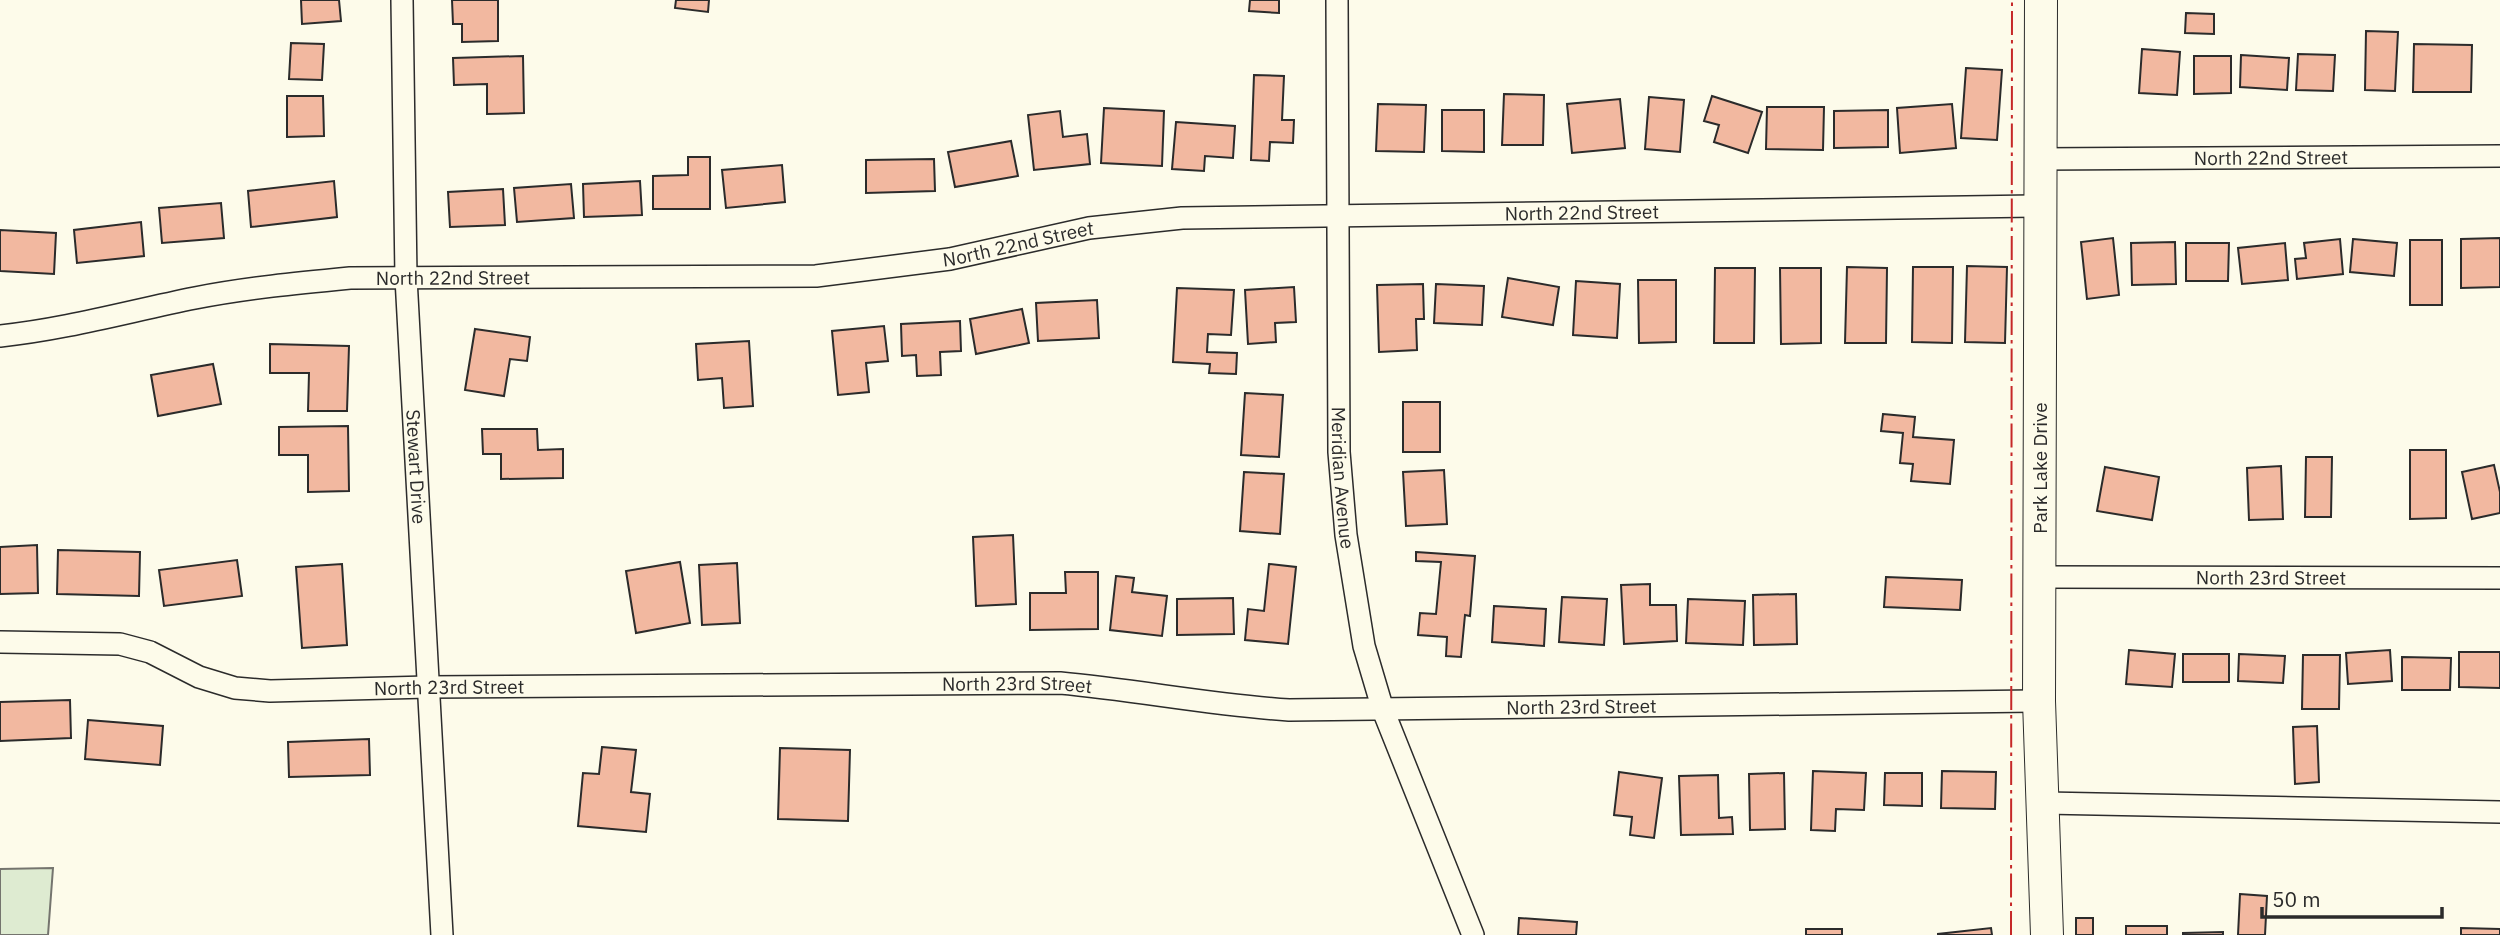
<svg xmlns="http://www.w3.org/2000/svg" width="2500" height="935" viewBox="0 0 2500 935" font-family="'IBM Plex Sans',sans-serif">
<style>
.green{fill:#deebd1;stroke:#74746e;stroke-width:2}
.building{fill:#f2b8a0;stroke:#2b2b2b;stroke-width:2}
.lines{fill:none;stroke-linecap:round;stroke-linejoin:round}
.street-casing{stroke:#2b2b2b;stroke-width:24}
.secondary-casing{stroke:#2b2b2b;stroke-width:34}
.street{stroke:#fdfbea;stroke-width:21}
.secondary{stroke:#fdfbea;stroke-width:32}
.power{stroke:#c62828;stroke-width:2;stroke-dasharray:24 5 3.5 5;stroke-linecap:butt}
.labels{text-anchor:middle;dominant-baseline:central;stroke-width:5;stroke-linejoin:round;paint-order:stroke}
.street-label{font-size:19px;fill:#2b2b2b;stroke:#fdfbea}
</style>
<rect width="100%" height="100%" fill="#fdfbea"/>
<path class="green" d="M53,868l-5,67h-48v-66z"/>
<g class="building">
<path d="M301,0h38l2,21 -39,3z"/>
<path d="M452,0h46v41l-36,1v-18h-9z"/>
<path d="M676,0h33l-1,12 -33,-4z"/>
<path d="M1250,0h29v13l-30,-2z"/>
<path d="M2186,13l28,1v20l-29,-1z"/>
<path d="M2366,31l32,1 -3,59 -30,-1z"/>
<path d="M291,43l33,1 -2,36 -33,-1z"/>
<path d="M2414,44l58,1 -1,47h-58z"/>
<path d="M2142,49l38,3 -3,43 -38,-2z"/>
<path d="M2298,54l37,1 -2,36 -37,-1z"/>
<path d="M2241,55l48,3 -2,32 -47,-3z"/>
<path d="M523,56l1,57 -37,1v-30l-33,1 -1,-27z"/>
<path d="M2194,56h37v37l-37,1z"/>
<path d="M1966,68l36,2 -5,70 -36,-2z"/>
<path d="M1254,75l30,1 -2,44h12l-1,23 -23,-1 -1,19 -18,-1z"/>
<path d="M1504,94l40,1 -1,50h-41z"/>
<path d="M287,96h36l1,40 -37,1z"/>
<path d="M1712,96l50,16 -14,41 -34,-11 5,-17 -15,-4z"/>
<path d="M1649,97l35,3 -4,52 -35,-3z"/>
<path d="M1620,99l5,49 -53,5 -5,-49z"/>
<path d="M1378,104l48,1 -2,47 -48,-1z"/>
<path d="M1952,104l4,44 -56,5 -3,-45z"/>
<path d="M1767,107h57l-1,43 -57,-1z"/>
<path d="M1104,108l60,3 -2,55 -61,-3z"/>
<path d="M1442,110h42v42l-42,-1z"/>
<path d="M1888,110v37l-54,1v-37z"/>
<path d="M1060,111l3,26 24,-3 3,30 -56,6 -6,-55z"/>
<path d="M1176,122l59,4 -2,32 -28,-2 -1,15 -32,-2z"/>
<path d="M1011,141l7,35 -63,11 -7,-35z"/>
<path d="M688,157h22v52h-57v-33l35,-1z"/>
<path d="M934,159l1,32 -69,2v-33z"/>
<path d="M782,165l3,37 -59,6 -4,-38z"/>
<path d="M334,181l3,36 -86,10 -3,-36z"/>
<path d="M640,181l2,34 -58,2 -1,-33z"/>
<path d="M571,184l3,34 -57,4 -3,-34z"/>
<path d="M503,189l2,36 -55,2 -2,-35z"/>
<path d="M221,203l3,35 -62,5 -3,-35z"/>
<path d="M141,222l3,34 -67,7 -3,-33z"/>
<path d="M0,230l56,3 -2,41 -54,-3z"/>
<path d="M2113,238l6,57 -32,4 -6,-57z"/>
<path d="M2500,238v49l-39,1v-49z"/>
<path d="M2340,239l3,35 -46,5 -2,-20 11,-1 -2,-15z"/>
<path d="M2353,239l44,4 -3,33 -44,-4z"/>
<rect x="2410" y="240" width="32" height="65"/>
<path d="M2175,242l1,42 -44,1 -1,-42z"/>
<path d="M2186,243h43l-1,38h-42z"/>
<path d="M2285,243l3,37 -46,4 -4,-36z"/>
<path d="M1967,266l40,1 -2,76 -40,-1z"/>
<path d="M1847,267l40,1 -1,75h-41z"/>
<path d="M1913,267h40l-1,76 -40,-1z"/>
<path d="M1715,268h40l-1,75h-40z"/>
<path d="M1780,268h41v75l-40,1z"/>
<path d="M1508,278l51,9 -6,38 -51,-8z"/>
<path d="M1638,280h38v62l-37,1z"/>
<path d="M1576,281l44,3 -3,54 -44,-3z"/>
<path d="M1423,284l1,35h-8l1,31 -38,2 -2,-67z"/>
<path d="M1436,284l48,2 -2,39 -48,-2z"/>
<path d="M1294,287l2,35 -21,1 1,19 -28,2 -3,-54z"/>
<path d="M1177,288l57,2 -3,45 -23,-1 -1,18 30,1 -1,21 -27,-1 1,-9 -37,-2z"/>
<path d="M1097,300l2,38 -61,3 -2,-38z"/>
<path d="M1022,309l7,34 -53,11 -6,-35z"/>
<path d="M960,321l1,30 -21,1 1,23 -24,1 -1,-21 -14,1 -1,-32z"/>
<path d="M884,326l4,35 -22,2 3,29 -31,3 -6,-64z"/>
<path d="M475,329l55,8 -3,24 -17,-2 -6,37 -39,-6z"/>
<path d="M749,341l4,65 -29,2 -2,-30 -24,2 -2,-36z"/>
<path d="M270,344l79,2 -2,65h-39l1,-38h-39z"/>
<path d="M213,364l8,40 -63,12 -7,-41z"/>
<path d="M1245,393l38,2 -4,62 -38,-2z"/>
<rect x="1403" y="402" width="37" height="50"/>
<path d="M1883,414l32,3 -2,20 41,3 -4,44 -39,-3 2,-17 -13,-1 3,-30 -22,-2z"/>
<path d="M348,426l1,65 -41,1v-37h-29v-28z"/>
<path d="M482,429h55l1,21 25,-1v29l-62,1v-25h-18z"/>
<path d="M2410,450h36v68l-36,1z"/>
<path d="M2306,457h26l-1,60h-26z"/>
<path d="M2494,465l6,27v21l-28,6 -10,-47z"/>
<path d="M2281,466l2,53 -34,1 -2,-52z"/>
<path d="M2105,467l54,10 -7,43 -55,-9z"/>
<path d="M1444,470l3,54 -41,2 -3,-54z"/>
<path d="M1244,472l40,2 -4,60 -40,-3z"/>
<path d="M1013,535l3,69 -40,2 -3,-69z"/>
<path d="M37,545l1,48 -38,1v-47z"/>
<path d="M58,550l82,2 -1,44 -82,-2z"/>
<path d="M1416,552l59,4 -5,60 -5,-1 -4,42 -15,-1 1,-19 -29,-2 2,-22 16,1 5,-52 -25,-1z"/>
<path d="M237,560l5,36 -78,10 -5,-36z"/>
<path d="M680,562l10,61 -54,10 -10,-62z"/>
<path d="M737,563l3,60 -38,2 -3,-60z"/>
<path d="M342,564l5,81 -45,3 -6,-81z"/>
<path d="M1269,564l27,3 -8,77 -43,-4 3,-31 16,2z"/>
<path d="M1065,572h33v57l-68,1v-37h36z"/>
<path d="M1116,576l18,2 -2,14 35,4 -5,40 -52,-6z"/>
<path d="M1886,577l76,3 -2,30 -76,-3z"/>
<path d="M1650,584v21h26l1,36 -53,3 -3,-59z"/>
<path d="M1796,594l1,50 -43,1 -1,-50z"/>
<path d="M1562,597l45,2 -3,46 -45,-3z"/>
<path d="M1233,598l1,36 -57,1v-36z"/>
<path d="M1688,599l57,2 -2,44 -57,-2z"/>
<path d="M1494,606l52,3 -2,37 -52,-4z"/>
<path d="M2129,650l46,4 -3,33 -46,-3z"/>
<path d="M2390,650l2,31 -44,3 -2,-31z"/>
<path d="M2459,652h41v36l-41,-1z"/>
<rect x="2183" y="654" width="46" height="28"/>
<path d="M2239,654l46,2 -2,27 -45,-2z"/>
<path d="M2303,655h37l-1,54h-37z"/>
<path d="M2402,657l49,1 -1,32h-48z"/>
<path d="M70,700l1,38 -71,3v-39z"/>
<path d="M88,720l75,6 -3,39 -75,-6z"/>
<path d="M2317,726l2,56 -24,2 -2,-57z"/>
<path d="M369,739l1,36 -81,2 -1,-35z"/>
<path d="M602,747l34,3 -5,42 19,2 -4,38 -68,-6 5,-53 16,1z"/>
<path d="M780,748l70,2 -2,71 -70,-2z"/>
<path d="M1813,771l53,2 -2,37 -28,-1 -1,22 -24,-1z"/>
<path d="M1942,771l54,1 -1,37 -54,-1z"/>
<path d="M1619,772l43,6 -8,60 -24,-3 2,-18 -18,-2z"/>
<path d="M1784,773l1,56 -35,1 -1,-56z"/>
<path d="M1885,773h37v33l-38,-1z"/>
<path d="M1718,775l1,43 13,-1 1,17 -52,1 -2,-59z"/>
<path d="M2240,894l27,2 -2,39h-27z"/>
<path d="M1519,918l58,4 -1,13h-58z"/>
<rect x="2076" y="918" width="17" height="17"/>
<rect x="2126" y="926" width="41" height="9"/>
<path d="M1991,928l1,7h-54v-1z"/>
<path d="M2461,928l39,1v6h-39z"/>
<rect x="1806" y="929" width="36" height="6"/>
<path d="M2223,932v3h-40v-2z"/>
</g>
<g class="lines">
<defs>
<g id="street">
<path id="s1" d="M402,0l4,278 36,657"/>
<path id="s2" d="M1337,0l2,452 7,83 18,111 19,64 90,225"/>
<path id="s3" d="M2040,159l460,-3"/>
<path id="s4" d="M0,336c67,-7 130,-25 195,-38 51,-10 103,-15 155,-20l466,-2 134,-17 139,-31 93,-10 858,-12"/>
<path id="s5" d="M2040,577l460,1"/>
<path id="s6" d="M0,642l120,2 30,8 49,25 36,11 35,3 158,-4 632,-4c77,7 152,22 229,27l750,-9"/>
<path d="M2045,803l455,9"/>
</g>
<path id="secondary" d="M2041,0l-2,701 8,234"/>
</defs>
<use href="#street" class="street-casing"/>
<use href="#secondary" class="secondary-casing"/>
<use href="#street" class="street"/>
<use href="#secondary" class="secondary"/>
<path class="power" d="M2011,935l1,-935"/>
</g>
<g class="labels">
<g class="street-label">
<text stroke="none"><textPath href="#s3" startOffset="231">North 22nd Street</textPath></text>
<text stroke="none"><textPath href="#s4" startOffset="1592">North 22nd Street</textPath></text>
<text stroke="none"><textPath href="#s4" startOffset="1026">North 22nd Street</textPath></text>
<text stroke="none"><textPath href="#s4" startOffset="458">North 22nd Street</textPath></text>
<text stroke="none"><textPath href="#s1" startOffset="467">Stewart Drive</textPath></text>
<text transform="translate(2040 468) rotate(-90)">Park Lake Drive</text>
<text stroke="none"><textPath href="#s2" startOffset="478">Meridian Avenue</textPath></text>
<text stroke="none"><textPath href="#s5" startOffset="231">North 23rd Street</textPath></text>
<text stroke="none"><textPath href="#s6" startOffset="1026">North 23rd Street</textPath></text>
<text stroke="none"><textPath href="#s6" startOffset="458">North 23rd Street</textPath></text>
<text stroke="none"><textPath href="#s6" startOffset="1592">North 23rd Street</textPath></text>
</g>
</g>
<path d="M2262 907v10h180v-10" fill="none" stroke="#2b2b2b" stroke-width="3.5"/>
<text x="2272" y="907" font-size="21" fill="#2b2b2b" stroke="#fdfbea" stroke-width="5" paint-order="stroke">50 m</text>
</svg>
